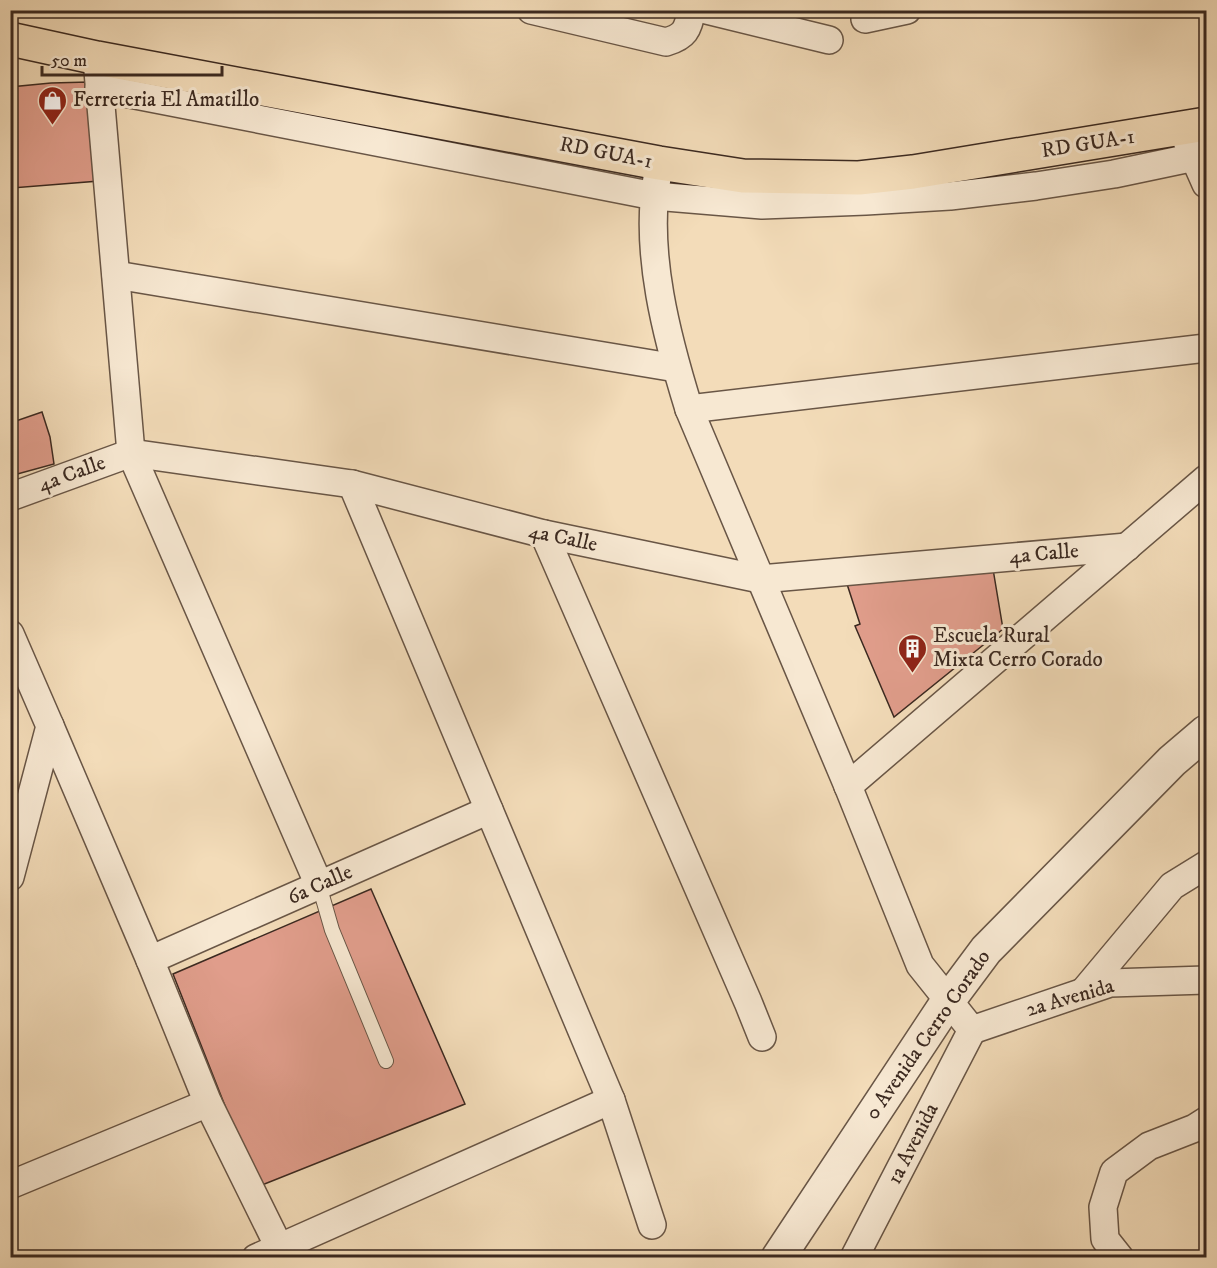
<svg xmlns="http://www.w3.org/2000/svg" width="1217" height="1268" viewBox="0 0 1217 1268" font-family="'IM FELL DW Pica',serif">
<style>
.building{fill:#e09d8b;stroke:#3b2920;stroke-width:1.5}
.lines{fill:none;stroke-linecap:round;stroke-linejoin:round}
.service-casing{stroke:#695646;stroke-width:16}
.minor-casing{stroke:#695646;stroke-width:30}
.tertiary-casing{stroke:#695646;stroke-width:36}
.primary-casing{stroke:#3b2920;stroke-width:36}
.service{stroke:#f7e8d2;stroke-width:14}
.minor{stroke:#f7e8d2;stroke-width:27}
.tertiary{stroke:#f7e8d2;stroke-width:33}
.primary{stroke:#f3dcb9;stroke-width:33}
.labels{text-anchor:middle;dominant-baseline:central;stroke-width:6;stroke-linejoin:round;paint-order:stroke}
.poi-label{font-size:21px;fill:#3b2920;stroke:#f7e8d2;text-anchor:start}
.street-label{font-size:21px;fill:#3b2920;stroke:#f7e8d2}
</style>
<rect width="100%" height="100%" fill="#f3dcb9"/>
<filter id="stains"><feTurbulence type="fractalNoise" baseFrequency=".00333" numOctaves="4"/><feColorMatrix values="0 0 0 0 .2 0 0 0 0 .09 0 0 0 0 .02 0 0 0 .5 -.17"/></filter>
<radialGradient id="worn" r=".72"><stop offset=".6" stop-color="#630" stop-opacity="0"/><stop offset="1" stop-color="#630" stop-opacity=".3"/></radialGradient>
<g class="building">
<path d="M89,82l10,99 -87,7 -2,-101 41,-4z"/>
<path d="M42,412l8,25 4,27 -44,12v-53z"/>
<path d="M992,563l11,66 -109,88 -39,-91 5,-2 -13,-40z"/>
<path d="M371,889l94,215 -208,83 -84,-213z"/>
</g>
<g class="lines">
<defs>
<path id="service" d="M319,885l13,45 54,131"/>
<g id="minor">
<path d="M531,10l135,32c20,-6 21,-12 26,-32"/>
<path d="M706,10l123,30"/>
<path d="M865,19l42,-9"/>
<path d="M98,71l33,382 188,432"/>
<path d="M99,88l555,108 108,9 104,-4 84,-5 86,-10 78,-12 81,-17"/>
<path d="M1187,141l19,43"/>
<path d="M657,178c-13,74 10,160 32,231l159,377 72,179 52,65"/>
<path d="M116,275l560,93"/>
<path d="M689,409l517,-61"/>
<path d="M352,484l259,616 41,125"/>
<path d="M10,497l121,-44 221,31 192,50 216,45 367,-32"/>
<path d="M544,534l204,468 14,35"/>
<path d="M10,634l40,92 -40,151"/>
<path d="M50,726l100,234 58,143 71,144"/>
<path d="M848,786l358,-307"/>
<path d="M150,960l339,-150"/>
<path d="M1085,990l87,-104 34,-21"/>
<path d="M972,1030l138,-47 96,-3"/>
<path d="M10,1185l198,-82"/>
<path d="M256,1258l355,-158"/>
<path d="M854,1258l118,-228"/>
<path d="M1120,1258l-15,-19 -2,-32 11,-35 35,-26 46,-18 11,-7"/>
</g>
<path id="tertiary" d="M778,1258l170,-257 38,-51 186,-189 34,-29"/>
<path id="primary" d="M10,39l87,19 562,105 84,13 116,2 54,-6 293,-48"/>
</defs>
<use href="#service" class="service-casing"/>
<use href="#minor" class="minor-casing"/>
<use href="#tertiary" class="tertiary-casing"/>
<use href="#primary" class="primary-casing"/>
<use href="#service" class="service"/>
<use href="#minor" class="minor"/>
<use href="#tertiary" class="tertiary"/>
<use href="#primary" class="primary"/>
</g>
<defs>
<symbol id="shop-pin" viewBox="-11 -11 22 30"><path d="M0 17L-7.5 6A9.5 9.5 0 1 1 7.5 6Z" fill="#8f2418" stroke="#f7e8d2"/><path d="M-5-2.5h2.3a2.7 3.5 0 0 1 5.4 0H5L5.5 6h-11ZM-1.5-2.5h3a1.5 2.3 0 0 0-3 0Z" fill="#fff"/></symbol>
<symbol id="building-pin" viewBox="-11 -11 22 30"><path d="M0 17L-7.5 6A9.5 9.5 0 1 1 7.5 6Z" fill="#8f2418" stroke="#f7e8d2"/><path d="M-4-6H4V6H1V3H-1V6H-4ZM-2.5-4.3h1.7v1.8h-1.7ZM.8-4.3h1.7v1.8H.8ZM-2.5-1h1.7V.8h-1.7ZM.8-1h1.7V.8H.8Z" fill="#fff"/></symbol>
</defs>
<g fill-rule="evenodd">
<use href="#shop-pin" x="36" y="84" width="33" height="45"/>
<use href="#building-pin" x="896" y="632" width="33" height="45"/>
</g>
<g class="labels">
<g class="poi-label">
<text x="73" y="100">Ferreteria El Amatillo</text>
<text x="933" y="636">Escuela Rural<tspan x="933" dy="24">Mixta Cerro Corado</tspan></text>
</g>
<g class="street-label">
<text transform="translate(1088 144) rotate(-9)">RD GUA-1</text>
<text transform="translate(606 153) rotate(11)">RD GUA-1</text>
<text transform="translate(72 474) rotate(-20)">4a Calle</text>
<text transform="translate(563 538) rotate(12)">4a Calle</text>
<text transform="translate(1044 554) rotate(-5)">4a Calle</text>
<text transform="translate(320 885) rotate(-24)">6a Calle</text>
<text transform="translate(1070 998) rotate(-16)">2a Avenida</text>
<text transform="translate(928 1035) rotate(-55)">0 Avenida Cerro Corado</text>
<text transform="translate(913 1144) rotate(-63)">1a Avenida</text>
</g>
</g>
<rect width="1217" height="1268" fill="none" stroke="#f3dcb9" stroke-width="36"/>
<rect x="12" y="12" width="1193" height="1244" fill="none" stroke="#3b2920" stroke-width="3"/>
<rect x="18" y="18" width="1181" height="1232" fill="none" stroke="#3b2920" stroke-width="1.5"/>
<path d="M42 66v9h180v-9" fill="none" stroke="#3b2920" stroke-width="3"/>
<text x="51" y="66" font-size="18" fill="#3b2920" stroke="#f7e8d2" stroke-width="4.5" paint-order="stroke">50 m</text>
<rect width="100%" height="100%" filter="url(#stains)"/>
<rect width="100%" height="100%" fill="url(#worn)"/>
</svg>
